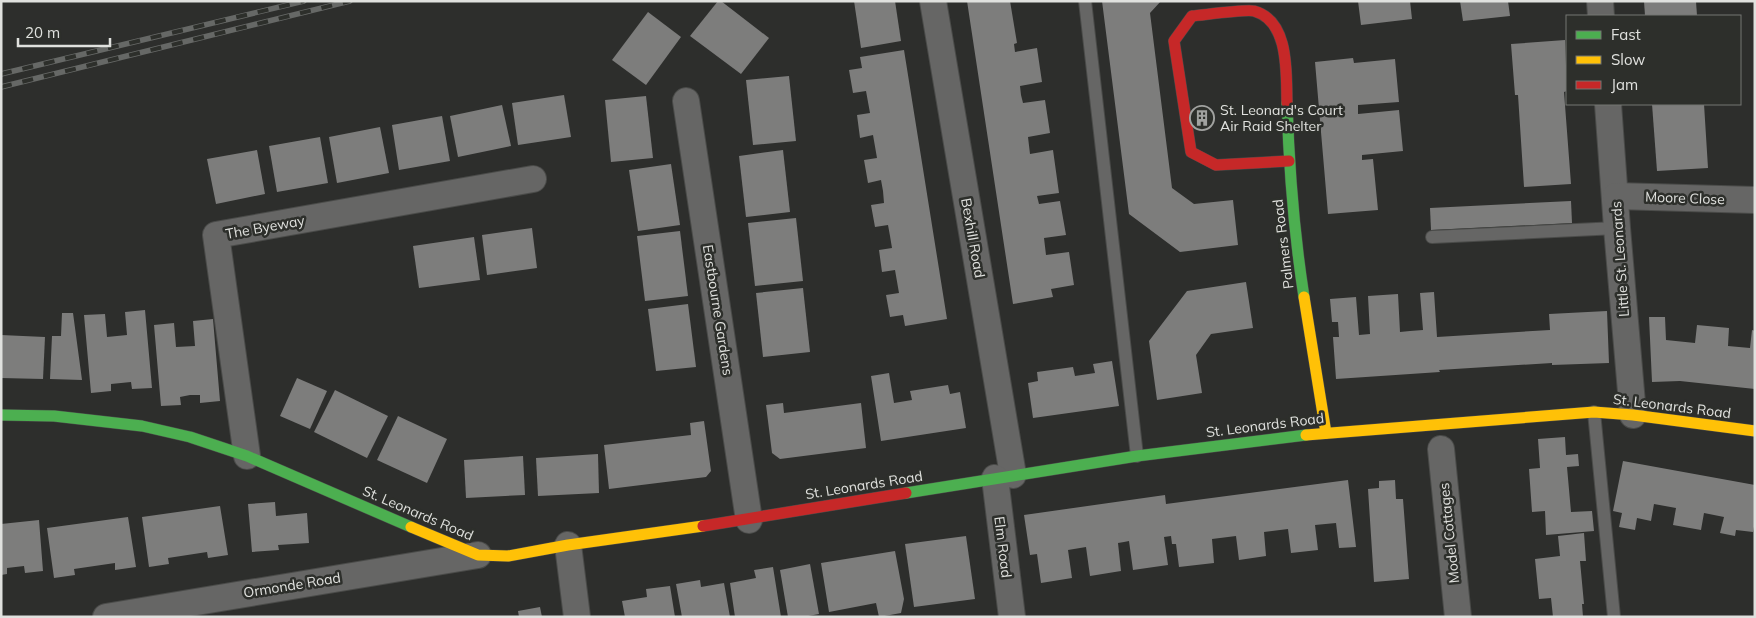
<svg xmlns="http://www.w3.org/2000/svg" width="1756" height="618" viewBox="0 0 1756 618" font-family="Mulish,sans-serif">
<style>
.building{fill:#7d7d7c}
.lines{fill:none;stroke-linecap:round;stroke-linejoin:round}
.lane-casing{stroke:#4a4b49;stroke-width:14}
.street-casing{stroke:#4a4b49;stroke-width:28}
.fast-casing{stroke:#4a4b49;stroke-width:12}
.slow-casing{stroke:#4a4b49;stroke-width:12}
.jam-casing{stroke:#4a4b49;stroke-width:12}
.lane{stroke:#666665;stroke-width:12}
.street{stroke:#666665;stroke-width:26}
.fast{stroke:#4caf50;stroke-width:11}
.slow{stroke:#ffc107;stroke-width:11}
.jam{stroke:#c62828;stroke-width:11}
.rail-casing{stroke:#666866;stroke-width:5.5}
.rail{stroke:#2d2f2b;stroke-width:4;stroke-dasharray:11;stroke-linecap:butt}
.labels{text-anchor:middle;dominant-baseline:central;stroke-width:5;stroke-linejoin:round;paint-order:stroke}
.poi-label{font-size:14px;fill:#e0e1de;stroke:#2d2f2b;text-anchor:start}
.street-label{font-size:14px;fill:#e0e1de;stroke:#2d2f2b}
</style>
<rect width="100%" height="100%" fill="#2d2e2c"/>
<g class="building">
<path d="M718,1h3l48,37 -28,36 -51,-38z"/>
<path d="M854,1h41l6,40 -40,7z"/>
<path d="M967,1h43l7,42 -3,1 1,8 22,-4 5,34 -22,4 1,9 2,8 22,-3 5,33 -22,4 2,17 23,-4 6,43 -22,3 2,8 21,-3 6,34 -22,3 2,17 23,-3 5,33 -23,4 2,8 -40,7z"/>
<path d="M1102,1h59l-11,12 22,175 22,16 39,-4 5,45 -58,7 -51,-38z"/>
<path d="M1358,1h52l2,18 -51,6z"/>
<path d="M1460,1h48l2,15 -47,5z"/>
<path d="M1644,1h52l1,15h-52z"/>
<path d="M648,12l33,25 -35,48 -34,-25z"/>
<path d="M1565,40l2,51 -3,1 7,92 -47,3 -6,-92h-3l-4,-51z"/>
<path d="M904,50l43,269 -42,7 -2,-11 -13,2 -4,-22 13,-2 -4,-23 -13,2 -3,-22 13,-2 -2,-12 -2,-11 -13,2 -4,-22 13,-2 -1,-12 -2,-11 -13,3 -4,-23 13,-2 -4,-23 -13,3 -3,-23 13,-2 -4,-22 -13,2 -4,-23 13,-2 -2,-11z"/>
<path d="M1353,58l1,5 41,-4 4,43 -41,3v9l41,-4 4,41 -41,4v5l11,-1 5,51 -50,4 -13,-152z"/>
<path d="M789,76l7,65 -43,4 -7,-65z"/>
<path d="M564,95l7,42 -53,8 -6,-42z"/>
<path d="M646,96l7,62 -42,4 -6,-62z"/>
<path d="M1652,104h52l4,64 -51,3z"/>
<path d="M502,105l9,41 -53,11 -8,-41z"/>
<path d="M1200,108h5l4,3 1,4 -1,6 -5,3h-6l-2,-14z"/>
<path d="M442,116l8,45 -51,9 -7,-45z"/>
<path d="M380,127l9,46 -52,10 -8,-46z"/>
<path d="M320,137l8,46 -51,9 -8,-46z"/>
<path d="M257,150l8,44 -49,10 -9,-45z"/>
<path d="M783,150l7,62 -44,5 -7,-61z"/>
<path d="M671,164l9,61 -42,6 -9,-61z"/>
<path d="M1571,201l1,22 -141,7 -1,-22z"/>
<path d="M796,218l7,63 -48,5 -7,-63z"/>
<path d="M532,228l5,40 -50,7 -5,-40z"/>
<path d="M680,231l8,65 -43,5 -8,-65z"/>
<path d="M474,237l6,43 -61,8 -6,-42z"/>
<path d="M1246,282l7,46 -42,6 -15,21 6,38 -45,7 -8,-59 38,-50z"/>
<path d="M803,288l7,64 -47,5 -7,-64z"/>
<path d="M1434,292l3,45 113,-7 -1,-16 58,-3 2,52 -57,2v-2l-113,7 1,2 -104,7 -3,-42h6l-1,-15h-6l-2,-23 26,-2 3,38 11,-1 -2,-38 30,-2 2,38 10,-1 13,-1 -3,-37z"/>
<path d="M688,304l8,63 -40,4 -8,-62z"/>
<path d="M145,310l7,78 -20,1 -1,-7 -20,2v7l-20,2 -7,-78 21,-1 2,23 20,-2 -2,-23z"/>
<path d="M62,313h11l9,67 -32,-1 2,-43h9z"/>
<path d="M1649,317h16l1,23 29,3 2,-18 32,3 -1,18 22,2 2,-18 3,1v58l-75,-8 -28,1z"/>
<path d="M213,319l7,82 -20,2v-8h-10l-10,2 1,8 -20,1 -7,-81 20,-2 2,24 19,-1 -2,-25z"/>
<path d="M1,335l44,2 -2,42 -42,-1z"/>
<path d="M1112,361l7,45 -86,12 -5,-35 10,-2 -1,-9 36,-5 2,9 20,-3 -2,-9z"/>
<path d="M889,373l5,30 18,-3 -2,-9 38,-6 2,9 10,-2 6,36 -85,13 -10,-65z"/>
<path d="M297,378l30,13 -17,38 -30,-13z"/>
<path d="M335,390l53,26 -21,42 -53,-26z"/>
<path d="M783,403l1,10 77,-10 5,45 -86,11 -8,-6 -6,-48z"/>
<path d="M398,416l49,23 -20,44 -50,-23z"/>
<path d="M704,421l7,50 -5,6 -97,12 -5,-44 87,-10 -1,-12z"/>
<path d="M1565,437l1,18 12,-1 1,12 -12,1 4,45 21,-1 2,20 -48,4 -1,-24 -13,1 -3,-43 11,-1 -2,-29z"/>
<path d="M598,454l1,39 -61,3 -2,-38z"/>
<path d="M523,456l2,39 -59,3 -2,-38z"/>
<path d="M1623,461l132,24v36l-2,11 -17,-2 -1,6 -15,-3 4,-16 -20,-4 -3,17 -28,-5 3,-17 -22,-4 -3,17 -14,-3 -2,12 -16,-3 3,-14 -9,-2z"/>
<path d="M1348,480l8,67 -17,1 -3,-25 -21,2 3,25 -27,3 -3,-24 -24,3 2,24 -27,4 -3,-24 -24,3 2,24 -35,4 -3,-23h-4l-1,-8 -7,1 4,28 -35,5 -4,-29 -5,1 -6,1 3,28 -31,5 -4,-29 -18,3 4,28 -31,5 -4,-29 -7,1 -6,-40 141,-20 1,9z"/>
<path d="M1395,480l1,19h7l6,80 -35,3 -6,-93 11,-1v-7z"/>
<path d="M275,502l1,14 31,-3 2,30 -31,2 1,5 -27,2 -4,-48z"/>
<path d="M220,506l8,49 -20,3 -1,-6 -39,6 1,6 -20,3 -7,-50z"/>
<path d="M128,517l8,50 -21,3v-7l-41,6 1,6 -21,3 -7,-50z"/>
<path d="M39,520l4,51 -18,2 -1,-7 -17,2v6l-6,1v-51z"/>
<path d="M1584,533l2,28h-6l4,43h-2l1,13h-30l-2,-19 -12,1 -4,-40 25,-3 -2,-20z"/>
<path d="M966,536l9,63 -61,8 -9,-63z"/>
<path d="M895,551l9,48 -3,14 -22,4 -3,-14 -47,9 -8,-49z"/>
<path d="M810,564l9,50 -16,3h-15l-8,-47z"/>
<path d="M773,567l8,50h-46l-5,-34 26,-5 -2,-8z"/>
<path d="M700,580l1,7 23,-4 6,34h-48l-6,-33z"/>
<path d="M670,586l5,31h-50l-3,-16 25,-4 -1,-8z"/>
<path d="M540,607l2,10h-23l-1,-6z"/>
</g>
<g class="lines">
<defs>
<g id="lane">
<path d="M1085,1l52,455"/>
<path d="M1432,237l185,-9"/>
<path d="M1594,412l20,205"/>
</g>
<g id="street">
<path d="M933,1l80,474"/>
<path d="M1600,1l1,15"/>
<path d="M686,101l63,419"/>
<path d="M1608,104l9,124 16,187"/>
<path d="M1616,196l139,4"/>
<path d="M1441,449l17,168"/>
<path d="M247,456l-31,-221 317,-56"/>
<path d="M995,478l17,139"/>
<path d="M568,545l9,72"/>
<path d="M106,617l372,-62"/>
</g>
<g id="fast">
<path d="M1287,103c2,65 7,130 17,194"/>
<path d="M1,415l53,1 88,10 48,11 57,19 164,71"/>
<path d="M906,493l231,-37 169,-21"/>
</g>
<g id="slow">
<path d="M1304,297l22,136"/>
<path d="M1306,435l288,-23 39,3 122,16"/>
<path d="M411,527l67,28 30,1 60,-11 135,-19"/>
</g>
<g id="jam">
<path d="M1287,103c-1,-29 3,-82 -33,-92 -9,-2 -50,4 -62,5l-18,25 17,111 25,13 73,-4"/>
<path d="M703,526l203,-33"/>
</g>
</defs>
<use href="#lane" class="lane-casing"/>
<use href="#street" class="street-casing"/>
<use href="#fast" class="fast-casing"/>
<use href="#slow" class="slow-casing"/>
<use href="#jam" class="jam-casing"/>
<use href="#lane" class="lane"/>
<use href="#street" class="street"/>
<use href="#fast" class="fast"/>
<use href="#slow" class="slow"/>
<use href="#jam" class="jam"/>
<defs>
<g id="rail">
<path d="M1,74l303,-73"/>
<path d="M1,87l349,-86"/>
</g>
</defs>
<use href="#rail" class="rail-casing"/>
<use href="#rail" class="rail"/>
</g>
<defs>
<symbol id="building-ring" viewBox="-11 -11 22 22"><circle r="9.5" fill="#2d2f2b" stroke="#a1a2a0" stroke-width="1.5"/><path d="M-4-6H4V6H1V3H-1V6H-4ZM-2.5-4.3h1.7v1.8h-1.7ZM.8-4.3h1.7v1.8H.8ZM-2.5-1h1.7V.8h-1.7ZM.8-1h1.7V.8H.8Z" fill="#a1a2a0"/></symbol>
</defs>
<g fill-rule="evenodd">
<use href="#building-ring" x="1188" y="104" width="28" height="28"/>
</g>
<g class="labels">
<g class="poi-label">
<text x="1220" y="110">St. Leonard's Court<tspan x="1220" dy="16">Air Raid Shelter</tspan></text>
</g>
<g class="street-label">
<text transform="translate(1685 198) rotate(2)">Moore Close</text>
<text transform="translate(265 227) rotate(-10)">The Byeway</text>
<text transform="translate(973 238) rotate(80)">Bexhill Road</text>
<text transform="translate(1283 244) rotate(-97)">Palmers Road</text>
<text transform="translate(1620 259) rotate(-94)">Little St. Leonards</text>
<text transform="translate(718 310) rotate(81)">Eastbourne Gardens</text>
<text transform="translate(1672 406) rotate(7)">St. Leonards Road</text>
<text transform="translate(1265 425) rotate(-7)">St. Leonards Road</text>
<text transform="translate(864 485) rotate(-9)">St. Leonards Road</text>
<text transform="translate(418 513) rotate(23)">St. Leonards Road</text>
<text transform="translate(1449 533) rotate(-96)">Model Cottages</text>
<text transform="translate(1003 547) rotate(83)">Elm Road</text>
<text transform="translate(292 585) rotate(-9)">Ormonde Road</text>
</g>
</g>
<rect width="1756" height="618" fill="none" stroke="#e0e1de" stroke-width="5"/>
<rect x="1566" y="15" width="175" height="90" fill="#2d2f2b" stroke="#757673"/>
<rect x="1576" y="31" width="25" height="8" fill="#4caf50" stroke="#757673"/>
<text x="1611" y="40" font-size="15" fill="#e0e1de">Fast</text>
<rect x="1576" y="56" width="25" height="8" fill="#ffc107" stroke="#757673"/>
<text x="1611" y="65" font-size="15" fill="#e0e1de">Slow</text>
<rect x="1576" y="81" width="25" height="8" fill="#c62828" stroke="#757673"/>
<text x="1611" y="90" font-size="15" fill="#e0e1de">Jam</text>
<path d="M18 38v8h92v-8" fill="none" stroke="#e0e1de" stroke-width="2.5"/>
<text x="25" y="38" font-size="15" fill="#e0e1de" stroke="#2d2f2b" stroke-width="4" paint-order="stroke">20 m</text>
</svg>
